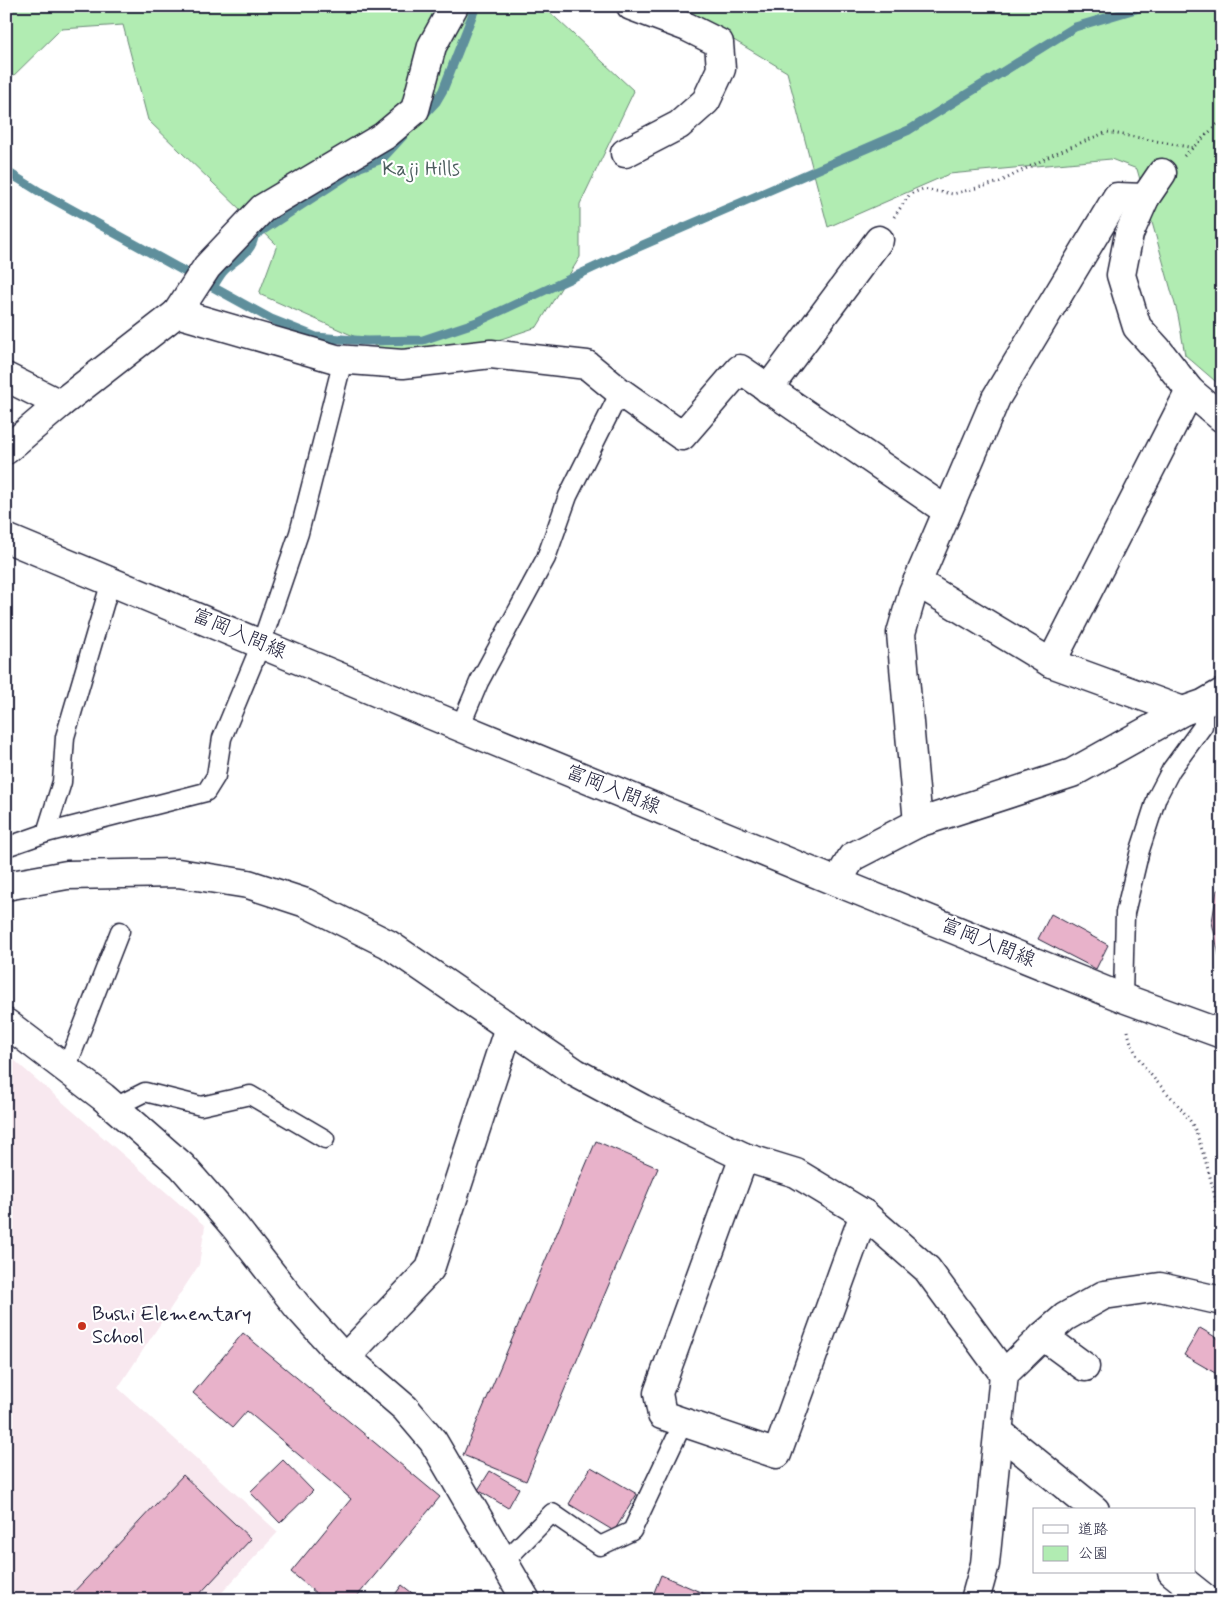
<svg xmlns="http://www.w3.org/2000/svg" width="1228" height="1606" viewBox="0 0 1228 1606" font-family="Mynerve,'Klee One',sans-serif">
<style>
.built{fill:#f8e8ef}
.green{fill:#b1ecb2;stroke:#6a8776}
.lines{fill:none;stroke-linecap:round;stroke-linejoin:round}
.stream{stroke:#5e8f9c;stroke-width:9}
.building{fill:#e8b2ca;stroke:#22223b}
.lane-casing{stroke:#22223b;stroke-width:21}
.street-casing{stroke:#22223b;stroke-width:31}
.secondary-casing{stroke:#22223b;stroke-width:31}
.path{stroke:#22223b;stroke-width:3;stroke-dasharray:1 4;stroke-linecap:butt}
.lane{stroke:#fff;stroke-width:18}
.street{stroke:#fff;stroke-width:28}
.secondary{stroke:#fff;stroke-width:28}
.poi-dot{fill:#c8321e;stroke:#fff;stroke-width:2}
.labels{text-anchor:middle;dominant-baseline:central;stroke-width:4.5;stroke-linejoin:round;paint-order:stroke}
.park-label{font-size:20px;fill:#4d5f5f;stroke:#fff}
.street-label{font-size:20px;fill:#22223b;stroke:#fff}
.poi-label{font-size:20px;fill:#22223b;stroke:#fff;text-anchor:start}
</style>
<rect width="100%" height="100%" fill="#fff"/>
<filter id="ink" filterUnits="userSpaceOnUse"><feTurbulence type="fractalNoise" baseFrequency=".02" numOctaves="2"/><feDisplacementMap in="SourceGraphic" scale="10" xChannelSelector="R" yChannelSelector="G"/><feConvolveMatrix kernelMatrix="1 2 1 2 8 2 1 2 1" color-interpolation-filters="sRGB"/></filter>
<g filter="url(#ink)">
<path class="built" d="M6,1053l199,173 -6,39 -81,123 160,144 -63,68h-209z"/>
<g class="green">
<path d="M6,6h537l91,85 -54,113v53l-43,70 -116,39 -162,-72 18,-49 -129,-125 -25,-95 -62,4 -55,54z"/>
<path d="M677,6h545v381l-37,-32 -7,-40 -41,-146 -26,-10 -162,15 -121,53 -41,-155z"/>
</g>
<g class="lines">
<g class="stream">
<path d="M422,117l14,-15 7,-12 33,-84"/>
<path d="M6,171l34,21 231,127 45,18 51,4 56,-1 54,-18 159,-74 273,-118 166,-103 64,-19 2,-2"/>
<path d="M213,287c3,-5 6,-10 9,-14 11,-14 30,-18 32,-37l106,-69 22,-8 22,-24"/>
</g>
</g>
<g class="building">
<path d="M1217,890h5v80l-10,-48z"/>
<path d="M1051,914l57,31 -12,24 -58,-30z"/>
<path d="M596,1141l62,27 -132,313 -63,-26z"/>
<path d="M1200,1328l22,13v36l-38,-22z"/>
<path d="M243,1333l197,164 -86,103h-30l-33,-28 60,-73 -104,-88 -14,16 -40,-34z"/>
<path d="M283,1460l30,31 -33,32 -30,-31z"/>
<path d="M591,1467l46,27 -23,37 -45,-27z"/>
<path d="M490,1471l29,17 -11,20 -30,-18z"/>
<path d="M183,1475l68,64 -57,61h-120l-4,-4z"/>
<path d="M661,1575l53,23 -1,2h-62z"/>
<path d="M402,1585l19,15h-30z"/>
</g>
<g class="lines">
<defs>
<g id="lane">
<path d="M460,727l19,-45 67,-124 22,-62 52,-104"/>
<path d="M46,833l16,-51 3,-45 46,-156"/>
<path d="M6,847l40,-14 160,-41 10,-16 6,-38 39,-94 38,-111 44,-173"/>
<path d="M1123,998l2,-85 15,-63 17,-53 14,-27 32,-44v-22"/>
<path d="M66,1069l54,-138"/>
<path d="M115,1107l30,-15 56,14 49,-11 75,44"/>
<path d="M504,1562l48,-49 48,33 32,-15 51,-108"/>
</g>
<g id="street">
<path d="M625,153l54,-28 27,-24 15,-32 -2,-26 -32,-16 -56,-21"/>
<path d="M1162,173l-17,25 -16,36 -8,41 16,52 21,23 32,41 32,27"/>
<path d="M177,313l30,-46 56,-59 121,-72 31,-26 17,-64 22,-40"/>
<path d="M6,377l54,27"/>
<path d="M768,389l111,-149"/>
<path d="M6,450l54,-46 117,-91 159,46 67,5 88,-10 96,11 33,27 62,44 58,-67 207,142"/>
<path d="M917,582l134,81 132,48"/>
<path d="M1051,663l139,-272"/>
<path d="M918,823l-17,-190 12,-41 83,-194 121,-201 28,1"/>
<path d="M837,882l15,-25 66,-34 154,-50 111,-62 20,-7 19,-11"/>
<path d="M6,886l61,-11 111,-2 70,11 58,19 82,41 188,129 67,36 101,48 52,16 68,41 63,55 77,105"/>
<path d="M6,1023l97,74 79,69 53,61 62,79 37,41 71,61 28,33 93,159"/>
<path d="M744,1157l-86,236 4,22 115,39 87,-240"/>
<path d="M1043,1336l22,-19 39,-22 56,-8 62,14"/>
<path d="M346,1357l84,-88 79,-242"/>
<path d="M999,1432l96,78"/>
<path d="M1172,1572l35,28"/>
<path d="M975,1600l10,-36 19,-190 39,-38 42,31"/>
</g>
<path id="secondary" d="M6,538l454,189 377,155 286,116 99,36"/>
</defs>
<use href="#lane" class="lane-casing"/>
<use href="#street" class="street-casing"/>
<use href="#secondary" class="secondary-casing"/>
<g class="path">
<path d="M1184,156l38,-36"/>
<path d="M894,217l16,-23 13,-5 30,5 47,-12 56,-29 51,-21 87,16"/>
<path d="M1128,1031c6,36 40,58 60,87 8,10 11,23 15,35 9,28 14,52 19,82"/>
</g>
<use href="#lane" class="lane"/>
<use href="#street" class="street"/>
<use href="#secondary" class="secondary"/>
</g>
</g>
<circle class="poi-dot" cx="82" cy="1326" r="5"/>
<g class="labels">
<g class="park-label">
<text x="421" y="169">Kaji Hills</text>
</g>
<g class="street-label">
<text transform="translate(239 634) rotate(23)">富岡入間線</text>
<text transform="translate(613 790) rotate(22)">富岡入間線</text>
<text transform="translate(988 943) rotate(22)">富岡入間線</text>
</g>
<g class="poi-label">
<text x="92" y="1314">Bushi Elementary<tspan x="92" dy="23">School</tspan></text>
</g>
</g>
<rect width="1228" height="1606" fill="none" stroke="#fff" stroke-width="25"/>
<rect x="12" y="12" width="1203" height="1581" fill="none" stroke="#22223b" stroke-width="2" filter="url(#ink)"/>
<rect x="1033" y="1508" width="162" height="65" fill="#ffffff" stroke="#a7a7b1"/>
<rect x="1043" y="1525" width="25" height="8" fill="#ffffff" stroke="#a7a7b1"/>
<text x="1078" y="1534" font-size="15" fill="#22223b">道路</text>
<rect x="1043" y="1546" width="25" height="15" fill="#b1ecb2" stroke="#a7a7b1"/>
<text x="1078" y="1558" font-size="15" fill="#22223b">公園</text>
</svg>
